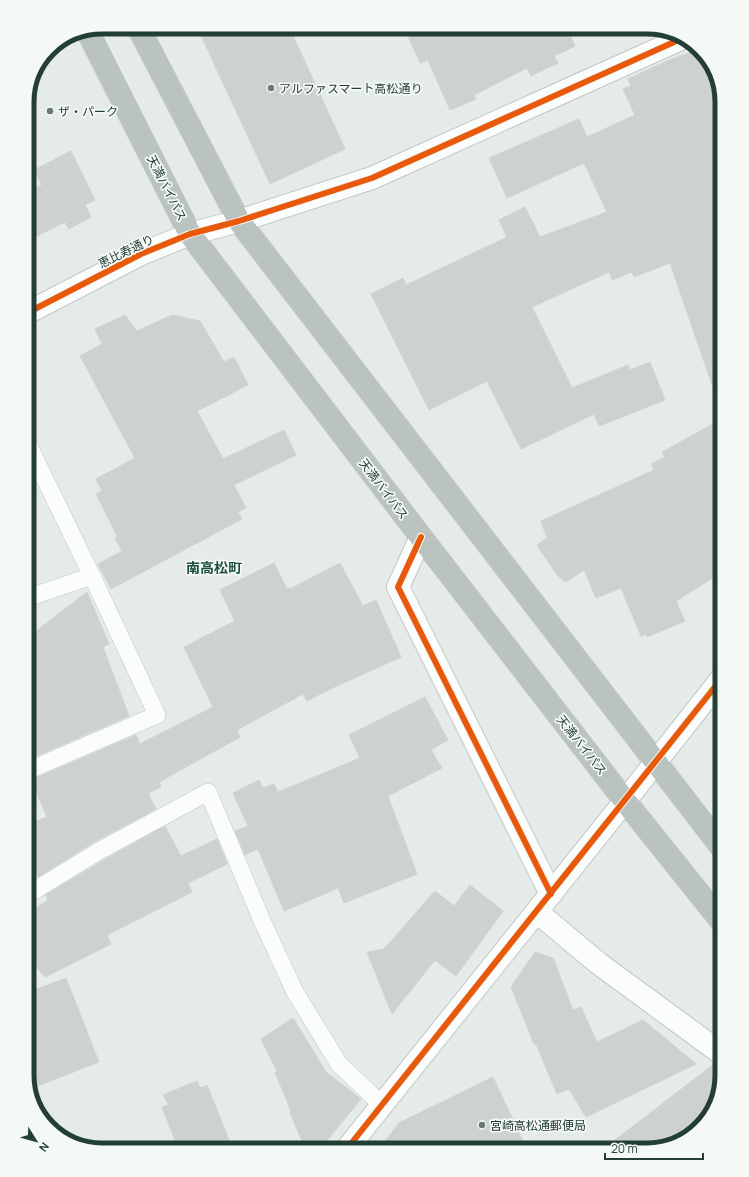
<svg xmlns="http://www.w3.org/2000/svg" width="749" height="1177" viewBox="0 0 749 1177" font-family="Manrope,'Noto Sans JP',sans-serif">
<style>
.building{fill:#cdd2cf;stroke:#ced4d1}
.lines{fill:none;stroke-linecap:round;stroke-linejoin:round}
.lane-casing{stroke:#c2c8c5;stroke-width:18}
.street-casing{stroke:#c2c8c5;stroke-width:24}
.secondary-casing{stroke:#c1c8c5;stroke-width:24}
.highway-casing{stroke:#c1cac6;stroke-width:24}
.lane{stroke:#fbfcfc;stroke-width:17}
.street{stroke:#fbfcfc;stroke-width:22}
.secondary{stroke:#fbfcfc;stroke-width:22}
.highway{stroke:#bac3c0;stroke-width:22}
.cycleway-casing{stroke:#f4f9f6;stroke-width:8}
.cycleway{stroke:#e8590c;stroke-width:6}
.poi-dot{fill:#677b72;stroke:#f4f9f6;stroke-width:1.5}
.labels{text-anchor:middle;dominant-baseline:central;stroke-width:3.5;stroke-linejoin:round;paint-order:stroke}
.poi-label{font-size:12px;fill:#233e33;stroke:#f4f9f6;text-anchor:start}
.street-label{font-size:12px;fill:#233e33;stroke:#f4f9f6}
.quarter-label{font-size:14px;font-weight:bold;fill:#1f503e;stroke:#f4f9f6}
.rim{fill:none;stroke:#233e33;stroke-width:5}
</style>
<rect width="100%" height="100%" fill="#e5ebe8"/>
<g class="building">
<path d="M197,27h92l56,122 -75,35z"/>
<path d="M404,27h162l9,19 -21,10 4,7 -27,13 -4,-8 -53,27 2,4 -26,11 -22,-50 -8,3z"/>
<path d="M698,50l16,19 8,33v296l-5,1 -47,-136 -36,14 -2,-5 -20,8 -3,-8 -77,35 40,81 56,-23 2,5 20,-8 15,38 -66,26 -5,-12 -73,35 -34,-68 -58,29 -58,-116 32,-16 3,7 101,-48 -8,-17 26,-13 15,30 67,-25 -23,-49 -77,35 -18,-40 90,-39 8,18 48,-22 -12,-26 8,-3 -3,-7 41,-19z"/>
<path d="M71,151l24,49 -10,5 6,12 -22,12 -4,-7 -38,19v-49l15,-7 -8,-15z"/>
<path d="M125,315l12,16 35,-16 28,6 24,41 10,-5 14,28 -51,26 26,48 61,-29 12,25 -62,30 12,23 -8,4 4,7 -131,70 -13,-25 24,-13 -7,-13 2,-2 -21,-42 6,-3 -6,-12 39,-21 -55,-102 22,-12 -7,-15z"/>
<path d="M722,419v153l-46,29 9,20 -38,16 -1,-3 -5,2 -20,-48 -25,10 -12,-28 -18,12 -9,-7 -20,-30 10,-7 -6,-17 113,-51 -3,-6 14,-7 -3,-5z"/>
<path d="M274,563l13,26 2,-2 1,2 50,-26 23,43 13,-6 25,57 -73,33 -21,11 -4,-7 -66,36 3,7 -81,45 2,5 -13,6 8,16 -62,33 -56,35 -11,-25v-27l20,-8 -16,-37 105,-45 4,9 73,-37 -29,-60 51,-26 -15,-31z"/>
<path d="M87,592l22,52 -6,3 26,69 -102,44v-122z"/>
<path d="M425,697l23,43 -17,10 11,18 -54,28 29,78 -73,29 -6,-15 -54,23 -26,-62 -13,6 -10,-24 13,-5 -15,-33 26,-13 4,8 11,-4 4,8 82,-34 -11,-23z"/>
<path d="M165,826l16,30 36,-17 10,25 -39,19 4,9 -85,43 4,9 -66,33 -17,-20 7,-7 -8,-13v-22l21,-15 -2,-5 58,-35z"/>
<path d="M470,885l33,26 -47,65 -21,-16 -43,54 -25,-62 17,-3 51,-58 19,15z"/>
<path d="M535,952l18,6 20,52 8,-3 16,35 46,-22 53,44 -110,53 -17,-28 -12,5 -21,-50h-2l-23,-57z"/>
<path d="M66,978l33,84 -69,27 -3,-14v-82z"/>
<path d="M293,1018l33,54 35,27 -42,51h-13l-16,-37 1,-2 -16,-39 2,-1 -16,-32z"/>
<path d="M714,1064l8,2v9l-10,38 -21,19 -21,13 -23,5h-45z"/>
<path d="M493,1077l34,73h-149l21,-27z"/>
<path d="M197,1081l3,7 7,-3 26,65h-54l-17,-43 7,-2 -6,-10z"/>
</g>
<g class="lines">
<defs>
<g id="lane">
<path d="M27,598l65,-22 -65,-134"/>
<path d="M27,771l130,-56 -65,-139"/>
<path d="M27,895l72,-44 109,-59 55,131 32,69 44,72 43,41"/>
</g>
<g id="street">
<path d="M239,221l133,-43 311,-140"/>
<path d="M421,537l-23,50 153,307"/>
<path d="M537,912l61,51 124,91"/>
<path d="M346,1150l279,-349"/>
</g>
<g id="secondary">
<path d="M27,313l114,-59 49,-20 49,-13"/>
<path d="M625,801l97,-123"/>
</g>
<g id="highway">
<path d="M138,27l101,194 483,627"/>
<path d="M87,30l103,204 231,303 204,264 97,121"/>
</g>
</defs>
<use href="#lane" class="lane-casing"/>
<use href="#street" class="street-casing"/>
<use href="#secondary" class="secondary-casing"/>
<use href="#highway" class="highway-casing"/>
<use href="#lane" class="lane"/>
<use href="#street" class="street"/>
<use href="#secondary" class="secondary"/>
<use href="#highway" class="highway"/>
<defs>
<g id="cycleway">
<path d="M27,313l114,-59 49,-20 49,-13 133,-43 311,-140"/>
<path d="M421,537l-23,50 153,307"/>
<path d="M346,1150l376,-472"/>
</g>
</defs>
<use href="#cycleway" class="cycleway-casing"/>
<use href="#cycleway" class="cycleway"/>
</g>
<g class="poi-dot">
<circle cx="271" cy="88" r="4"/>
<circle cx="50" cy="111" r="4"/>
<circle cx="482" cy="1125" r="4"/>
</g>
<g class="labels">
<g class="poi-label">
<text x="279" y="88">アルファスマート高松通り</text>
<text x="58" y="111">ザ・パーク</text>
<text x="490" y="1125">宮崎高松通郵便局</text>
</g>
<g class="street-label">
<text transform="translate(167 188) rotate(63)">天満バイパス</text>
<text transform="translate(126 251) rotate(-26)">恵比寿通り</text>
<text transform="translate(384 489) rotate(53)">天満バイパス</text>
<text transform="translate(582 745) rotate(52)">天満バイパス</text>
</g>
<g class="quarter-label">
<text x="214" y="567">南高松町</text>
</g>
</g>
<path d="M0 0H749V1177H0ZM102 34H647A68 68 0 0 1 715 102V1075A68 68 0 0 1 647 1143H102A68 68 0 0 1 34 1075V102A68 68 0 0 1 102 34Z" fill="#f4f9f6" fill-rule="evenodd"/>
<path class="rim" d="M102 34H647A68 68 0 0 1 715 102V1075A68 68 0 0 1 647 1143H102A68 68 0 0 1 34 1075V102A68 68 0 0 1 102 34Z"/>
<g transform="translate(36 1141) rotate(127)" stroke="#f4f9f6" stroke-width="3" paint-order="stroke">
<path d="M0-3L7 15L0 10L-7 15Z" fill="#233e33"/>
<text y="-6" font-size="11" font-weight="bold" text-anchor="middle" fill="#233e33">N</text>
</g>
<path d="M605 1153v6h98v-6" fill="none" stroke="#233e33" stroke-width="2"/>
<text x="611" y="1153" font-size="12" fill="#233e33" stroke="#f4f9f6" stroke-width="3" paint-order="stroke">20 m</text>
</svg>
